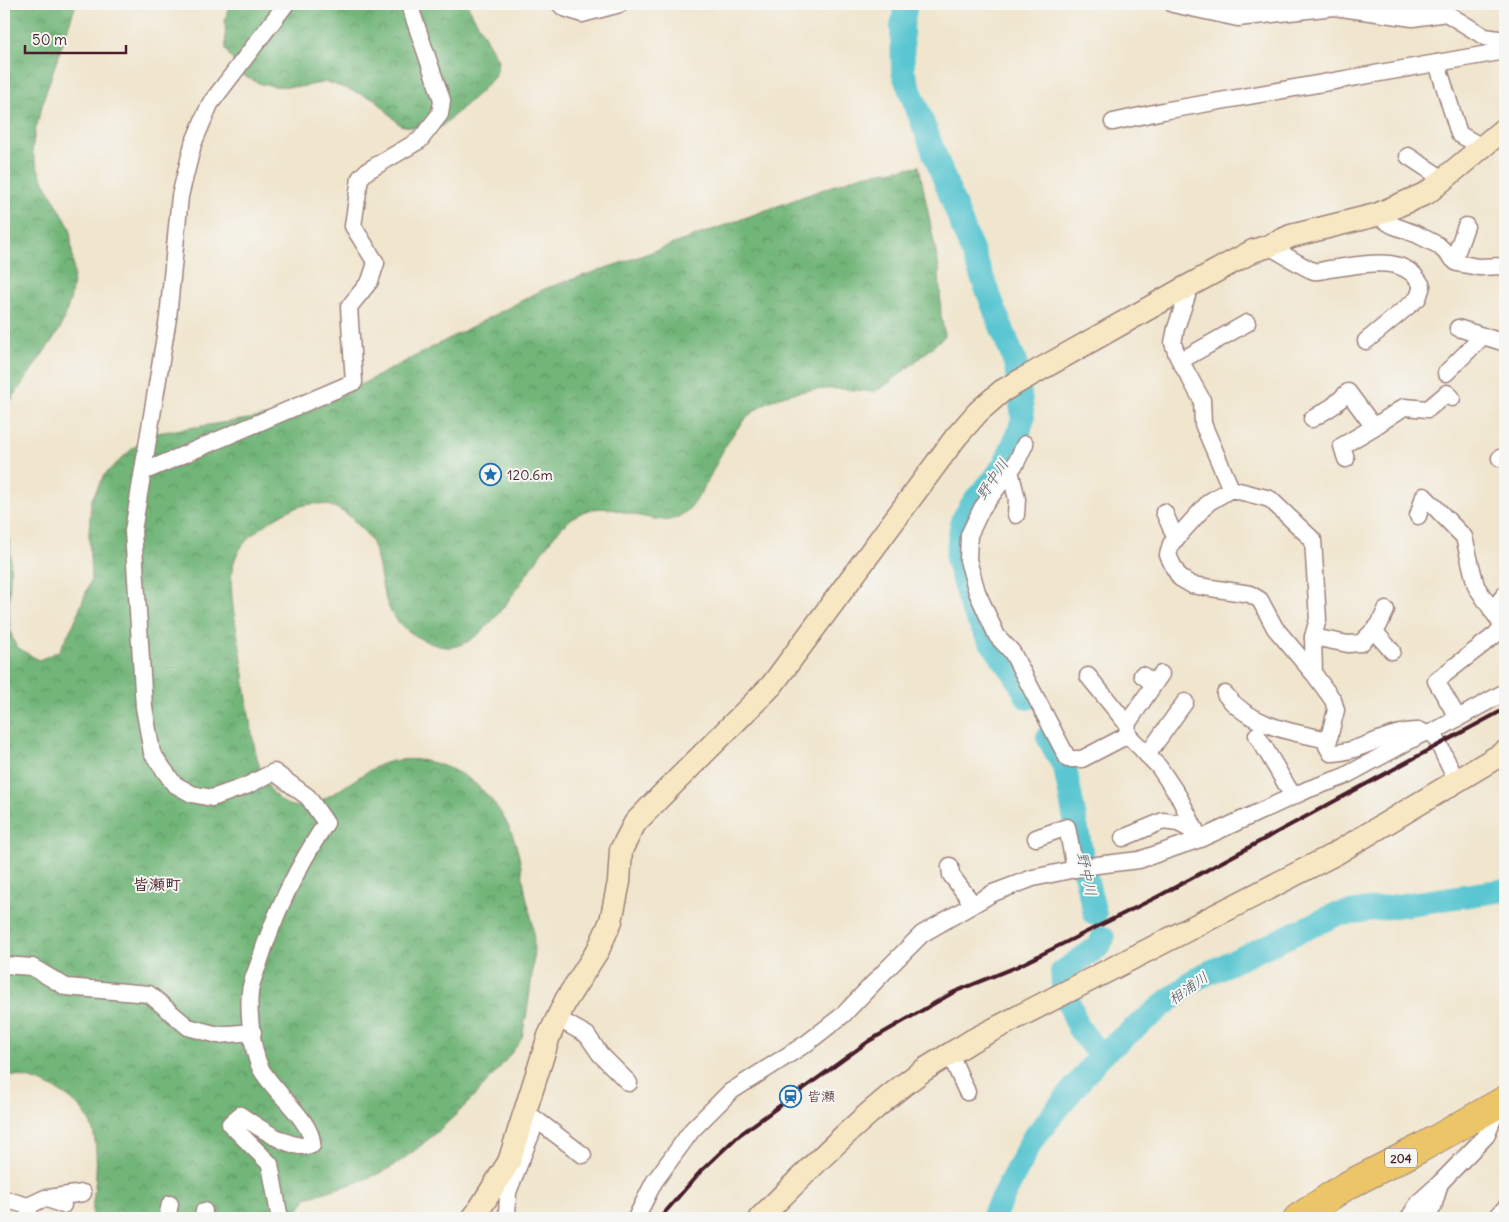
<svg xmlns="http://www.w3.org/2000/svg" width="1509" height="1222" viewBox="0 0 1509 1222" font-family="Delius,'Klee One',sans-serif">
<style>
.forest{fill:url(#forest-crowns);stroke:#5e6a52}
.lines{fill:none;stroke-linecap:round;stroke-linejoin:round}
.river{stroke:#5ac6d1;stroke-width:24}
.street-casing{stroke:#9d827c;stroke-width:19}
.secondary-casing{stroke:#9d827c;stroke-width:25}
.highway-casing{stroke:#9d827c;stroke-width:30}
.street{stroke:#fff;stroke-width:16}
.secondary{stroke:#f7e8c3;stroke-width:22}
.highway{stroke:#ecc569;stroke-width:28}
.rail{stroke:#4a1f2b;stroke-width:4}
.labels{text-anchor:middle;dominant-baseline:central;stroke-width:4;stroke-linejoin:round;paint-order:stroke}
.shield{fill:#f6f6f2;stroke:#7e6067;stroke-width:1}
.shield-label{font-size:12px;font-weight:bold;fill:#4a1f2b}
.poi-label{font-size:14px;fill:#4a1f2b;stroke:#f6f6f2;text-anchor:start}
.water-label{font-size:15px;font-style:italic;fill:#505965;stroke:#f6f6f2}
.quarter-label{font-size:16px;font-weight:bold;fill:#4a1f2b;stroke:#f6f6f2}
</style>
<defs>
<pattern id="forest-crowns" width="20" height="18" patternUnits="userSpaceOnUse" patternTransform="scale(1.25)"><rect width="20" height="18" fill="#71b578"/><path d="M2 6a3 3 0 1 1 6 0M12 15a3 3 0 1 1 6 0" fill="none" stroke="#5f9363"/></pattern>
</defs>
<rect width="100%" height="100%" fill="#f6f6f2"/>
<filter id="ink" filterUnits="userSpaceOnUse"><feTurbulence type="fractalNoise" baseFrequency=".02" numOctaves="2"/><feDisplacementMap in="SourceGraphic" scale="10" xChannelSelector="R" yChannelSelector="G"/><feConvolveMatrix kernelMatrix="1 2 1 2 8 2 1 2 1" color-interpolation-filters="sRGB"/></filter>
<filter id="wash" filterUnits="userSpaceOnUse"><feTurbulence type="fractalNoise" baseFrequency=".0096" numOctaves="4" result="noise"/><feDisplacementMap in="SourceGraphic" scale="20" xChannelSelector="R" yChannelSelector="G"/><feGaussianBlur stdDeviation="1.12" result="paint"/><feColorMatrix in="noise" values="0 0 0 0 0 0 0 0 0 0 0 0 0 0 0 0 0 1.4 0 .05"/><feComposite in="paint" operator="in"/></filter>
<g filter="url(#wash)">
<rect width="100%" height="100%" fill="#f0e5cd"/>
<g class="forest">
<path d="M4,4h72l-30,88 -11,39 -3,20 8,23 30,54 4,47 -4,26 -10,28 -56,81z"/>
<path d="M229,4h238l31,56 -2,15 -14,15 -41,37 -15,3 -26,-5 -25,-26 -48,-17 -27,5 -27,-1 -12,-2 -19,-9 -16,-25 -1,-28z"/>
<path d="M919,166l20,102 2,48 4,20c-13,11 -57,51 -70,55 -8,1 -21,-1 -30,-2 -28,-1 -62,2 -85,18 -13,9 -25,23 -33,37 -15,22 -28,71 -58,76 -1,1 -18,-1 -19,-2 -29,-4 -48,-19 -76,-1 -39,25 -78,133 -128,130 -21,-2 -47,-19 -56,-37 -10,-20 -9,-46 -18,-67 -4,-8 -6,-9 -12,-16 -23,-26 -47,-30 -78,-13 -19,11 -42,27 -48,48 -8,24 4,71 8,98 5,34 9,95 25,125 2,3 10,13 13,15 29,24 75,-27 105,-37 28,-9 60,0 84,16 24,17 42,45 49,73 3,12 5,26 7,39 2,12 7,25 8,38 3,29 -3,61 -7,89 -2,6 -2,13 -4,19 -3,8 -12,17 -17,24 -27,34 -57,63 -91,90 -8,6 -16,12 -24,17 -26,14 -56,21 -84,30l-12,20h-201c-2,-15 3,-30 3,-46 1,-14 0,-31 -4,-45 -8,-23 -36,-40 -58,-47 -10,-3 -20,-4 -30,-6v-547c2,6 5,12 6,18 3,24 -7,84 6,100 5,6 16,11 23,15l20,-9 15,-28 17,-43 -2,-47 2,-32 13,-26 29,-27 23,-15 158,-24 230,-120 94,-32 224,-82z"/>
</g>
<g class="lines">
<g class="river">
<path d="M906,4l-4,23 1,45 113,293 7,53 -4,14 -14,31 -9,14 -21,23 -13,21 -5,37 14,49 18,32 26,35 13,24"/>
<path d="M1048,737l17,31 22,114 8,32"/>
<path d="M1100,1056l-22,-29 -15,-41 -1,-14 36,-25 5,-9"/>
<path d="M992,1218l40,-78 68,-84 97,-78 138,-63 170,-25"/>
</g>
</g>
</g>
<g filter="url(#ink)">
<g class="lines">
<defs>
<g id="street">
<path d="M560,4l4,4 18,6 38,-10"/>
<path d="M1173,4l65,14 96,-11 79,11 33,-5 39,24 20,3"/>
<path d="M1437,63l22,71 23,13"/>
<path d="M1113,122l50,-11 342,-60"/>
<path d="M1408,156l35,23"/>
<path d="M1376,215l16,10 24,9 22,11 19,18 21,4 27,-1"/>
<path d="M1269,246c9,5 37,23 45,25 4,1 11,-1 15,-2 31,-3 75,-18 93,17l-4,12 -52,43"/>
<path d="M1454,260l12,-34"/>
<path d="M1191,284l-15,44 -3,15 4,12 25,45 1,24 28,65"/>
<path d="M1458,328l47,15"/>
<path d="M1180,361l67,-38"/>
<path d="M1446,373l37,-37"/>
<path d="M1312,419l21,-13 15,-14 26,35 -32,19 4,13"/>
<path d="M1374,427l30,-20 24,2 19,-16 5,5"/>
<path d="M1025,444l-9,19 -34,45 -13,27 -1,25 9,32 20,44 15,16 56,107h14l46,-24"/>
<path d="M1500,458l5,-2"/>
<path d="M1010,471l7,28 -1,16"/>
<path d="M143,472l211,-90 -5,-75 21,-26 6,-18 -23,-37 7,-48 7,-7 53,-31 20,-26 2,-14 -33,-96"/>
<path d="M1164,512l12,27"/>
<path d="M1418,516l6,-20 40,41 12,49 28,42 -68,53 22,37"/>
<path d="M1492,611l13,-17"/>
<path d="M1374,631l18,20"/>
<path d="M1313,637l35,7 13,-1 18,-18 7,-15"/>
<path d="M1314,674l-1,-37 5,-18 -5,-79 -43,-41 -39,-10 -22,13 -38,42 -3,11 6,13 6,10 12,7 58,9 10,6 15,28 39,46 19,26 3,10 -9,36 4,7c30,0 58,-24 90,-22"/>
<path d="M1142,675l12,9"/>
<path d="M1088,676l39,48 1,11 31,32 20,30 21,42"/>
<path d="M1225,694c25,32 66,38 104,46"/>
<path d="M1127,724l34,-50"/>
<path d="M1433,732l24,50"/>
<path d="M1257,735l36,61"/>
<path d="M1147,755l38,-53"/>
<path d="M1036,838l31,-11 8,42"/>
<path d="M1123,838l40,-17 15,2 19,10"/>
<path d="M950,866l1,9 22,29"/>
<path d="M4,965l28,2 34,20 83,7 39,33 30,8 35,-3"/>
<path d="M557,1018l30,17 13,19 29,29"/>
<path d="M950,1054l17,38"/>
<path d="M525,1111l58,44"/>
<path d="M48,1198l35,-5"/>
<path d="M4,1199l24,7 2,12"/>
<path d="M28,1206l17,-8 18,7"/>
<path d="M167,1218l3,-14"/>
<path d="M203,1218l1,-7"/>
<path d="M282,1218l-3,-4 -9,-50 -40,-40 10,-9c17,11 52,37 72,30 2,-19 -30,-47 -41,-62 -4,-5 -9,-11 -11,-16 -8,-17 -12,-56 -10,-75 1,-10 6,-20 9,-29 15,-49 39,-97 67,-140l-18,-26 -34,-25 -28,14 -34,12 -20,-4 -18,-10 -22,-31 -8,-46 -11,-176 35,-213 12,-122 13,-52 17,-40 76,-100"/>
<path d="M507,1218l1,-26 24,-60 -11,-8"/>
<path d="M636,1218l18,-36 38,-52 38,-38 77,-49 36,-28 42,-44 37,-37 71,-41 40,-15 56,-12 50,-6 61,-21 109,-50 34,-12 79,-43 11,-2 72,-40"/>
<path d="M1409,1218l10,-16 21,-19 46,-47 13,-32"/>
<path d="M1426,1218l7,-11 7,-24"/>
<path d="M1496,1218l9,-10"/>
</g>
<g id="secondary">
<path d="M473,1218l4,-5 32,-51 40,-126 17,-36 32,-50 13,-29 8,-39 2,-32 14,-27 27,-28 110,-110 184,-248 23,-26 23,-20 179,-101 72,-39 16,-5 22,-10 85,-21 51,-22 78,-65"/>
<path d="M760,1218c51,-50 102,-104 161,-146 16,-11 35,-21 52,-32l362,-186 170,-102"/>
</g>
<path id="highway" d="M1298,1218l48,-32 73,-37 86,-49"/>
</defs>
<use href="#street" class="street-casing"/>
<use href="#secondary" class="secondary-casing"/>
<use href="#highway" class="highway-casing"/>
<use href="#street" class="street"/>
<use href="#secondary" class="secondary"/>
<use href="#highway" class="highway"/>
<path class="rail" d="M660,1218l40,-46 38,-36 131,-95 85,-49 62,-25 141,-70 348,-188"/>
</g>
</g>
<defs>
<symbol id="sight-ring" viewBox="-11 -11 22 22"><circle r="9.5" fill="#f6f6f2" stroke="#1f6fb2" stroke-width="1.5"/><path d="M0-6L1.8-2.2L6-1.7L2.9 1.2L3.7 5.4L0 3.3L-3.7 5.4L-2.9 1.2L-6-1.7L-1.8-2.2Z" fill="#1f6fb2"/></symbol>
<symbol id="station-ring" viewBox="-11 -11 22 22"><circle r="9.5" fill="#f6f6f2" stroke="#1f6fb2" stroke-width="1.5"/><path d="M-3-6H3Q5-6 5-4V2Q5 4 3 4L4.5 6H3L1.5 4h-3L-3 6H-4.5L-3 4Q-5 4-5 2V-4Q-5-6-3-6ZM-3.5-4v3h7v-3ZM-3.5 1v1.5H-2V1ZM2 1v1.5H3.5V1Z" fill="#1f6fb2"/></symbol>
</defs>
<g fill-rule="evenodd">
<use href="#sight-ring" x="478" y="462" width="25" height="25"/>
<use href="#station-ring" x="778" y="1084" width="25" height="25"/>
</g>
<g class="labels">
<rect class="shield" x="1385" y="1148.5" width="32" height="19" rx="4"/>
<g class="shield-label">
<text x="1401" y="1158">204</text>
</g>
<g class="poi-label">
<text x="507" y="475">120.6m</text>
<text x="807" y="1096">皆瀬</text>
</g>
<g class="water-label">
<text transform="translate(992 479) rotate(-56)">野中川</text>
<text transform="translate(1087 874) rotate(78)">野中川</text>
<text transform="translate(1188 988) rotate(-35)">相浦川</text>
</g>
<g class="quarter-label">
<text x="157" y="884">皆瀬町</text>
</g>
</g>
<rect width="1509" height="1222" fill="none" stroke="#f6f6f2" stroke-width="20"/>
<path d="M25 45v8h101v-8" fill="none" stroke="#4a1f2b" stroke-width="2.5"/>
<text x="32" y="45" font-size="15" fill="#4a1f2b" stroke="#f6f6f2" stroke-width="4" paint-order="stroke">50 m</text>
</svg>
